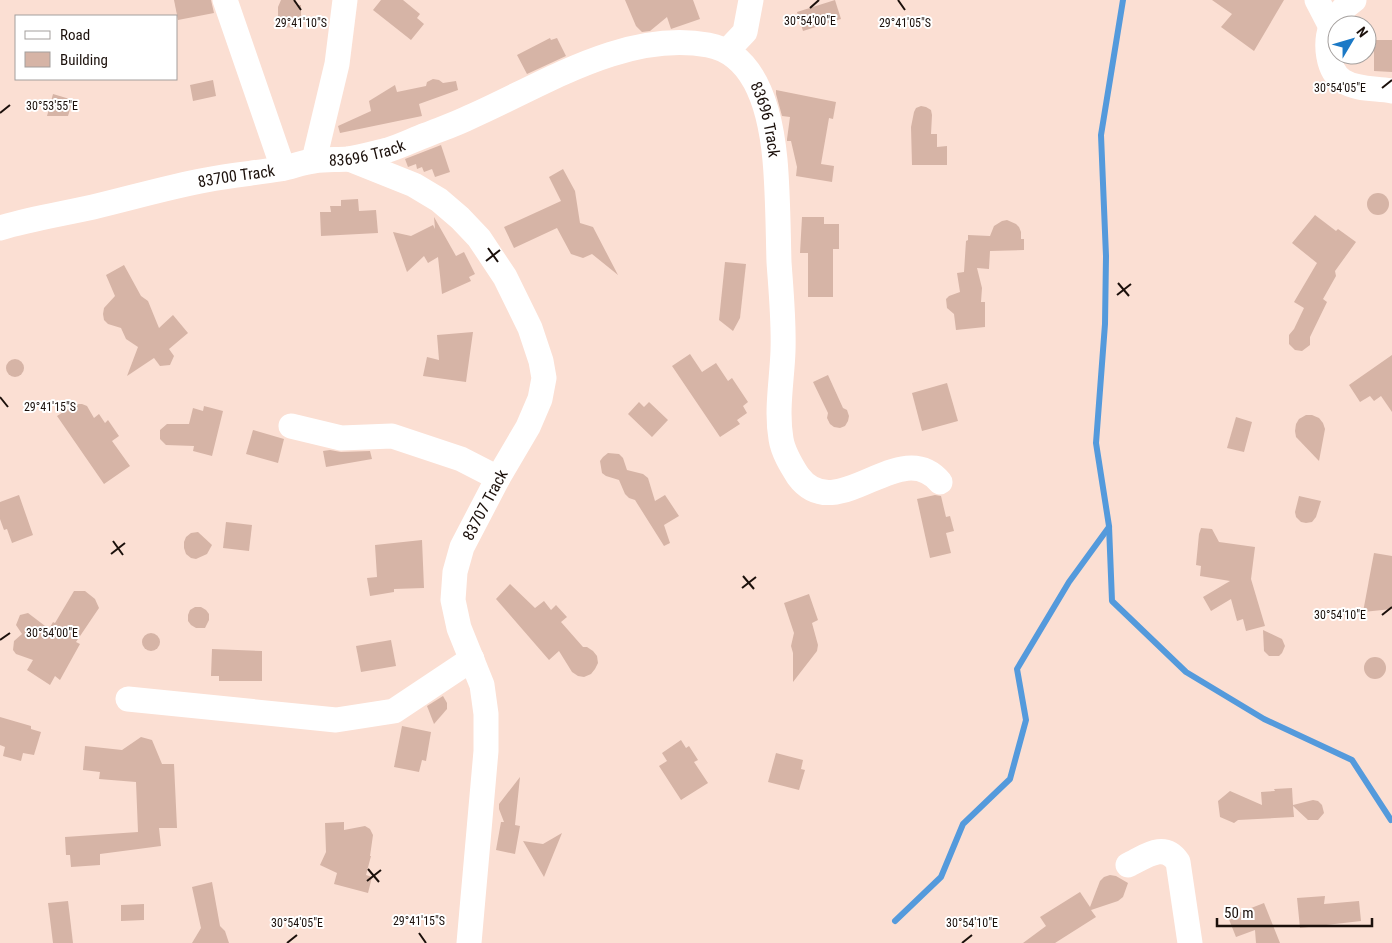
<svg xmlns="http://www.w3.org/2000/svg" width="1392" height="943" viewBox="0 0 1392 943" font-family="'Roboto Condensed',sans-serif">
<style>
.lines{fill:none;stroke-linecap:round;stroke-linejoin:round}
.stream{stroke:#549adc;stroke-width:6}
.building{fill:#d6b4a6}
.minor{stroke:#fff;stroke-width:25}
.ticks{fill:none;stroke:#1b100b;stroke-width:2}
.labels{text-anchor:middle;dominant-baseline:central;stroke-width:4;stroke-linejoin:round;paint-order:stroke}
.street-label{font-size:16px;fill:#1b100b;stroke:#fff}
.ticks-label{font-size:12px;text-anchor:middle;fill:#1b100b;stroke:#fff;stroke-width:4;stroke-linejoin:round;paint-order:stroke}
</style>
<rect width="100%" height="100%" fill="#fbdfd3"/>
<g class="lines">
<g class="stream">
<path d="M1123,0l-22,135 5,121 -1,68 -9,119 13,83 3,75 74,71 78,47 88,41 39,60"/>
<path d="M895,921l46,-44 22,-53 47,-45 16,-59 -9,-51 52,-87 40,-55"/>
</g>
</g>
<g class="building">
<path d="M174,0h37l3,13 -36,7z"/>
<path d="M281,0h14l1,5h5v23l-20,-1v-6h-3v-14z"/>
<path d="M381,0h22l17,14 -3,4 7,6 -13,16 -38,-30z"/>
<path d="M625,0h68l7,19 -29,10 -4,-12 -17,14 -8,1 -6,-6z"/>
<path d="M835,0l6,19 -38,12 -6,-19z"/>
<path d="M1212,0h72l-30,51 -33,-24 11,-13z"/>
<path d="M550,38l1,2 6,-2 9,18 -39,18 -10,-19z"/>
<path d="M1374,40h18v32l-18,-1z"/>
<path d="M433,79l6,1 4,3 13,-2 2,9 -39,14 3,12 -82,17 -2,-7 33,-15 -2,-10 26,-16 2,7 29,-6 1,-4z"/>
<path d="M213,80l3,16 -23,5 -3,-16z"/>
<path d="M776,90l60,12 -3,17 -4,-1 -8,46 13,2 -2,16 -36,-6 1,-9 -6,-26h-4v-2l3,-22 -8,-1 -6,-22z"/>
<path d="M53,94l20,6 -5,16h-21z"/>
<path d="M921,106l5,1 5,3 1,5 -1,19h6v13l10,-1v19h-35l-1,-38 3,-15 2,-4z"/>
<path d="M441,145l9,27 -15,5 -3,-8 -8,3 -2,-5 -5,2 -1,-5 -8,3 -3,-8z"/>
<path d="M563,169l12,22 5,32 13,4 25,48 -26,-21 -9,4 -12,-4 -14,-26 -43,20 -10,-21 57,-26 -12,-24z"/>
<circle cx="1378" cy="204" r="11"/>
<path d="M358,199l1,12 17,-1 2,23 -57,3 -1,-24h11l-1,-6h11v-6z"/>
<path d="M1315,215l21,16 2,-2 18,13 -21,29 1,5 -13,23 4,3 -17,35v8l-8,6 -7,-1 -6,-6v-9l5,-6 10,-21 -10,-6 23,-39 -25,-20z"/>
<path d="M434,217l22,39 8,-4 11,22 -6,3 2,4 -29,13 -4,-37 -10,6 -4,-7 -17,16 -14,-40 18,4 22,-11 2,4z"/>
<path d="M802,217h22v7h15v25h-6v48h-25v-44h-8z"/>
<path d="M1007,220l9,4 3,3 2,5v7h3v11l-34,1 -1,18 -12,-1 5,20 -1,14h4v25l-29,3 -2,-16 -7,-6 -1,-9 3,-3 11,-4 -3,-19 7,-1 2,-31 2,-1v-5l22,1 4,-10 8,-5z"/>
<path d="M725,262l21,2 -6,54 -7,13 -14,-11z"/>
<path d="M124,265l17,31 7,5 11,27 14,-13 15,18 -19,16 5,7 -4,9 -10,1 -6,-8 -27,18 11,-29 -12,-8 -5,-11 -13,-4 -4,-4 -1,-6 1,-6 11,-12 -9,-21z"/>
<path d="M473,332l-7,50 -43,-6 4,-19 12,3 -2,-25z"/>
<path d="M690,354l12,18 14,-9 12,18 4,-3 16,24 -5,4 4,7 -10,7 3,4 -20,13 -48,-71z"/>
<path d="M1392,355v57l-11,-16 -7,5 -4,-5 -10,6 -11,-17z"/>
<circle cx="15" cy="368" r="9"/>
<path d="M828,375l15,33 4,2 2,6 -1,5 -3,5 -5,2 -6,-1 -4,-3 -3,-6 1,-5 -15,-31z"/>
<path d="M947,383l11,38 -36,10 -10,-38z"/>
<path d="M639,402l5,5 5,-5 19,18 -16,17 -24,-23z"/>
<path d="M76,404h6l5,2 7,12 5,-4 6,9 3,-3 11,16 -7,5 18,25 -26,18 -47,-68z"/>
<path d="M204,406l19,5 -11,45 -19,-5 1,-5 -28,-1 -6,-6v-9l7,-6h22l4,-16 10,3z"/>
<path d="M1306,415h6l7,3 4,5 2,6 -6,32 -23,-24 -1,-6 1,-7 3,-5z"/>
<path d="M1236,417l16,5 -8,30 -17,-4z"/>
<path d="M253,430l31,9 -6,24 -32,-9z"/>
<path d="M330,450l11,2 29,-1 2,8 -46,8 -3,-16z"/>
<path d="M608,453l11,1 4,4 4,12 16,4 5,4 7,23 10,-6 14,21 -15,9 6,18 -6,3 -29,-46 -6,-2 -4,-4 -6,-14 -13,-4 -4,-3 -2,-12 3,-4z"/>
<path d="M19,495l14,40 -21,8 -5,-14 -3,1 -4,-11v-17z"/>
<path d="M935,495l6,1 5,21 4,-1 4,15 -8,2 5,20 -21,5 -13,-59z"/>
<path d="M1299,496l22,5 -5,16 -4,5 -6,1 -5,-1 -5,-5 -1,-5z"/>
<path d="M226,522l26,3 -3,26 -26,-3z"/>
<path d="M1201,528l11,1 7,13 36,5 -4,32 14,47 -19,5 -3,-12 -6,2 -6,-22 -20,12 -8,-14 27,-16 -30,-5 1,-10 -5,-1 3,-31z"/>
<path d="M198,532l14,13 -5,9 -11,5 -5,-1 -5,-4 -2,-6v-6l2,-5 5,-4z"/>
<path d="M422,540l2,48 -30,1v3l-24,4 -3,-18 10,-1 -2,-32z"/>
<path d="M1374,553l18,3v53l-29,3z"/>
<path d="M510,584l25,24 9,-7 7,9 5,-5 11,12 -6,5 22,25h4l6,4 4,5 1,7 -3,6 -4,5 -7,3 -6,-1 -6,-4 -13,-21 -10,9 -53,-61z"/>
<path d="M74,591h11l10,8 4,9 -23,34 4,2 -20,36 -5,-4 -5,9 -23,-15 6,-10 -17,-6 -3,-4 1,-9 8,-7 -6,-9 4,-10 8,-2 21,16 4,-7 2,1z"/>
<path d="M809,594l9,26 -6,3 6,22 -1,6 -24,31v-29l-2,-7 3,-13 -10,-30z"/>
<path d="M195,607h6l5,3 3,4v6l-4,8h-9l-5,-3 -3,-4v-6l2,-5z"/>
<path d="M1263,630l19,9 3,7 -3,7 -3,3h-10l-5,-5z"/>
<circle cx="151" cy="642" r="9"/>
<path d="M391,640l5,26 -35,6 -5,-26z"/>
<path d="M212,649l50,2v30h-43v-5h-8z"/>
<circle cx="1375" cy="668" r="11"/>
<path d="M443,696l4,7v6l-13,15 -7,-18z"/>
<path d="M0,717l31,9v3l10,3 -7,23 -11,-2 -2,8 -18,-5 2,-9 -5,-2z"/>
<path d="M402,726l29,6 -5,29 -4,-1 -3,12 -25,-5z"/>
<path d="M141,737l11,3 10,24h12l3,64h-18l2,18 -61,8v11l-29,2 -1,-12h-4l-1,-18 73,-5 -2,-50 -37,-3 1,-7 -17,-2 2,-24 37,4z"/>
<path d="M681,740l5,8 3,-2 9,14 -4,2 14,21 -27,17 -22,-34 8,-5 -5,-8z"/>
<path d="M776,753l27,7 -2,9 4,1 -6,20 -31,-8z"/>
<path d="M520,777l-5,48 5,1 -5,28 -19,-4 5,-28h3l-5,-13v-5z"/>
<path d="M1292,788l1,17 20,-5 5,1 4,4 2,8 -6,7h-10l-15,-14 1,11 -56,3 -4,3 -14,-6 -2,-16 12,-10 32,14 -1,-13 14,-1 -1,-2z"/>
<path d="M344,822v8l21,-4 5,3 3,6 -3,21h1l-5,19 6,2 -4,16 -34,-9 3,-11 -17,-8 6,-13 -1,-29z"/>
<path d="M562,833l-18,44 -21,-36 20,3z"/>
<path d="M1110,875l6,1 12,7 -5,14 -5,4 -27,9 5,7 -41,26h-32l23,-17 -6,-9 40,-25 10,15 10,-26 4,-4z"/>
<path d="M212,882l8,44 5,5 4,12h-37l9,-15 -9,-41z"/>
<path d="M1325,896l-1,8 35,-3 2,20 -61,7 -3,-30z"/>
<path d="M68,901l5,42h-20l-5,-40z"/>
<path d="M1264,903l16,40h-24l-1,-13 -19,7 -8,-20z"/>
<path d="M144,904v16l-23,1v-16z"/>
</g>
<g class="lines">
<g class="minor">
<path d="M225,0l58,168"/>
<path d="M1317,0l14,27"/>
<path d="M1354,0c-10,7 -18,16 -23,27 -6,16 -4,44 12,54 14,9 33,7 49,10"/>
<path d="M727,51l18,-19 6,-32"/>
<path d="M349,159l65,26 25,15 21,18 19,20 26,39 25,51 11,33 3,17 -4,21 -12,28 -30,51 -36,69 -7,25 -2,28 6,28 23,57 4,29v37l-17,192"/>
<path d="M314,160l23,-96 8,-64"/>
<path id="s1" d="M0,228c30,-9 62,-14 93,-21 38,-9 75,-20 113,-27 25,-5 50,-7 74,-11 12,-2 22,-7 34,-8 11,-2 22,-1 34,-2 13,-2 27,-6 40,-9 13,-4 25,-10 38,-15 15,-6 30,-11 44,-18 73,-32 155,-87 238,-72 50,9 63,72 67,115 3,33 3,68 4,102 2,29 5,59 4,89 -1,29 -7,59 -2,88 2,13 10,26 17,37 39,53 102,-42 142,6"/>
<path d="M291,426l50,12 51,-2 69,23 37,19"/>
<path d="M128,699l208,21 58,-9 78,-52"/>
<path d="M1128,865c17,-8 36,-24 50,-3l12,81"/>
</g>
</g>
<path class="ticks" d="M294,0l7,10M898,0l7,10M810,8l9,-8M1382,88l10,-8M0,113l10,-8M488,248l10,14M486,261l14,-11M1118,283l11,13M1117,295l14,-11M0,397l8,10M113,541l10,14M111,554l14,-11M743,576l11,13M742,588l14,-11M1382,615l10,-8M0,640l10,-7M368,869l11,13M367,881l14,-11M419,933l7,10M287,943l10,-8M962,943l10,-8"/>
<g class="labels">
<g class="street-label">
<text stroke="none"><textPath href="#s1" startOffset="839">83696 Track</textPath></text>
<text stroke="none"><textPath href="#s1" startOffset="375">83696 Track</textPath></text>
<text stroke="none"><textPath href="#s1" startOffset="242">83700 Track</textPath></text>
<text transform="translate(485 505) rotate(-62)">83707 Track</text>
</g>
</g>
<g class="ticks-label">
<text x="810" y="25">30°54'00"E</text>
<text x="301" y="27">29°41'10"S</text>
<text x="905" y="27">29°41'05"S</text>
<text x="1340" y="92">30°54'05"E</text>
<text x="52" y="110">30°53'55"E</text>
<text x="50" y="411">29°41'15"S</text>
<text x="1340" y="619">30°54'10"E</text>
<text x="52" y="637">30°54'00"E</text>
<text x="419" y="925">29°41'15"S</text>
<text x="297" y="927">30°54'05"E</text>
<text x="972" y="927">30°54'10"E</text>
</g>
<rect x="15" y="15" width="162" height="65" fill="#ffffff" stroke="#a49f9d"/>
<rect x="25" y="31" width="25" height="8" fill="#ffffff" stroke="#a49f9d"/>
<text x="60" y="40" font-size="15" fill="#1b100b">Road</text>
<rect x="25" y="52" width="25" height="15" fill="#d6b4a6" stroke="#a49f9d"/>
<text x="60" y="65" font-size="15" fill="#1b100b">Building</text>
<g transform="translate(1352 40) rotate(52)"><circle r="24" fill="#ffffff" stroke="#a49f9d"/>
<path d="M0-4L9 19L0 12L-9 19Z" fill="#1b79c6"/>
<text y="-8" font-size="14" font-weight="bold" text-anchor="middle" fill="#1b100b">N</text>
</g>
<path d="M1217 918v8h155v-8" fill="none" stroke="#1b100b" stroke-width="2.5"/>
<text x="1224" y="918" font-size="15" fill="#1b100b" stroke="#ffffff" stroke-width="4" paint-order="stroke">50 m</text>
</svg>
